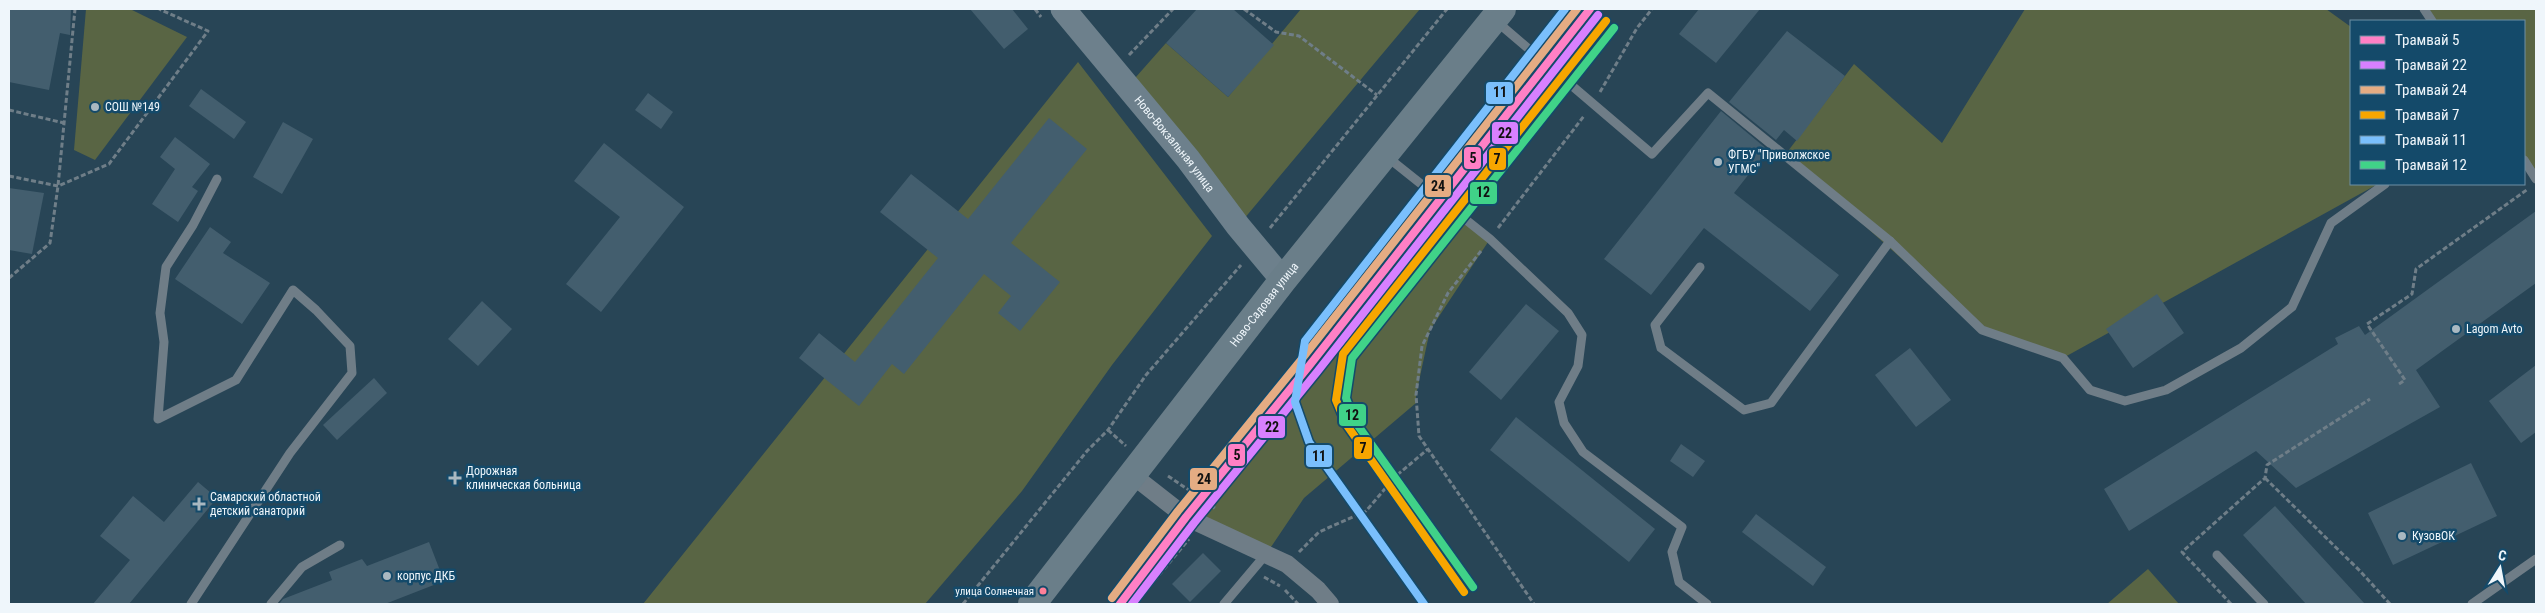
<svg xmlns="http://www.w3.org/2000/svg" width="2545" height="613" viewBox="0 0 2545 613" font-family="'Roboto Condensed',sans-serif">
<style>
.green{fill:#596544}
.building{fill:#435e6e}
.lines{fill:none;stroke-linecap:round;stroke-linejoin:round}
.path{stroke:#6f7e88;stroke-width:3;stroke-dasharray:5 2.5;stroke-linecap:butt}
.lane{stroke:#6f7d87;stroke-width:9}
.street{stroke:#6f7d87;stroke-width:18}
.secondary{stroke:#6d808c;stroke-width:25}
.primary{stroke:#6a7e89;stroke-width:28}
.tram-1-casing{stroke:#144a6a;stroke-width:11}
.tram-2-casing{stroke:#144a6a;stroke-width:11}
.tram-3-casing{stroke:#144a6a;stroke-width:11}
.tram-4-casing{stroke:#144a6a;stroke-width:11}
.tram-5-casing{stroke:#144a6a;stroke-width:11}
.tram-6-casing{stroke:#144a6a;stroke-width:11}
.tram-1{stroke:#ff80c5;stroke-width:8}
.tram-2{stroke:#d880ff;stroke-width:8}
.tram-3{stroke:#e5ac83;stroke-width:8}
.tram-4{stroke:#f7a600;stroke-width:8}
.tram-5{stroke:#7abffc;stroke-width:8}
.tram-6{stroke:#40d288;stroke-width:8}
.poi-dot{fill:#a9b8c1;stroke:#144a6a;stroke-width:2}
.bus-dot{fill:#ff8098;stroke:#144a6a;stroke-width:2}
.labels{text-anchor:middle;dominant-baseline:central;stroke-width:5;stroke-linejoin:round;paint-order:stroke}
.bus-label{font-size:11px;fill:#eff6fb;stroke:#144a6a;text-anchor:end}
.poi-label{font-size:12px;fill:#eff6fb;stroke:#144a6a;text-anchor:start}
.street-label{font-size:12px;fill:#eff6fb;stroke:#144a6a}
.line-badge{stroke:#144a6a;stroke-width:2}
.pale-badge-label{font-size:14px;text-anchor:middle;font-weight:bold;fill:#111}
</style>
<rect width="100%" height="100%" fill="#284556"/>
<g class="green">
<path d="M86,9h44l57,28 -92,123 -21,-10z"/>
<path d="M1301,9h119l-182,217 -110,-140 38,-43 62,54z"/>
<path d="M2025,9h301l25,18v157h27l-315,174 -89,-35 -189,-168 69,-91 88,79z"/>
<path d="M2424,9h112v170l-12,-19v-139h-92z"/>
<path d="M1078,62l134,174 -100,129 -90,126 -97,113h-282z"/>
<path d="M1438,199l52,40 -60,91 -14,65v8l-112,95 -37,55 -66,-28v-27l72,-88z"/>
<path d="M2148,569l31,35h-72z"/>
</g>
<g class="building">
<path d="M9,9h62l-1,26 -10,-2 -11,57 -40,-8z"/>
<path d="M970,9h42l16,20 -24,20z"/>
<path d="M1197,9h36l41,36 -46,52 -62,-54z"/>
<path d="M1699,9h61l-44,54 -37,-29z"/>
<path d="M1787,31l58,45 -48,65 -13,-11 -8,10 -47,-38z"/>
<path d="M201,89l45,33 -12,17 -45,-33z"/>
<path d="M648,93l25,19 -12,17 -26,-19z"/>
<path d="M1721,111l47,39 -34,43 105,82 -29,36 -106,-83 -53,67 -47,-36z"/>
<path d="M1049,118l38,31 -76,94 49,39 -40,49 -22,-18 13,-17 -27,-22 -80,100 -12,-10 -33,42 -60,-48 20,-25 36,29 83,-104 -58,-46 31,-38 57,45z"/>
<path d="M283,122l30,17 -31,55 -29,-17z"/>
<path d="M175,137l35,27 -18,23 6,4 -20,31 -26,-18 23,-35 -15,-12z"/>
<path d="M604,143l80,64 -83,105 -35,-28 54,-67 -46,-36z"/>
<path d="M9,188l35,5 -12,61 -23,-4z"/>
<path d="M2536,211v72l-120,87 24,37 -144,81 -40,-37 -127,80 -25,-42 234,-145 -3,-6 24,-12 6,9z"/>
<path d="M210,227l21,15 -8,11 47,30 -28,41 -67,-45z"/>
<path d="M2157,294l27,39 -51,35 -27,-39z"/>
<path d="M482,301l30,28 -34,37 -30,-27z"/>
<path d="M1526,304l33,27 -58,69 -32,-28z"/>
<path d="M1910,348l41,52 -35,27 -41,-52z"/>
<path d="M2536,365v67l-15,11 -32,-42z"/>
<path d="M374,378l13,15 -50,47 -14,-15z"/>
<path d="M1516,417l139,112 -26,33 -139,-112z"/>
<path d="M1681,444l24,17 -12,16 -23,-16z"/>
<path d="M2471,463l26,53 -104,49 -25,-52z"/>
<path d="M198,482l19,16 -88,106h-36l37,-44 -30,-24 33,-40 31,26z"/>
<path d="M2275,506l90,98h-59l-63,-69z"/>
<path d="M1756,514l70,53 -13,19 -71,-54z"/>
<path d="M429,542l15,39 -59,23h-106l4,-5 49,-19 -3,-8 33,-13 5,7z"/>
<path d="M1203,553l18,18 -31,31 -18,-18z"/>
</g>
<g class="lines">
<g class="path">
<path d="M1035,9l6,8"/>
<path d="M1244,9l32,23 23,4 78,59"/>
<path d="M1129,55l44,-46"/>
<path d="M1600,92l37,-64 15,-19"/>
<path d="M9,110l55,13"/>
<path d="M9,176l49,10 51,-22 99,-133 -49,-22"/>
<path d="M1270,228l177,-219"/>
<path d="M1498,228l86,-112"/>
<path d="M1481,251l-33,42 -26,53 -6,49 3,41 115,168"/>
<path d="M9,278l41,-35 8,-57 17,-177"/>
<path d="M2399,384l6,-4 -38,-56 45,-30 4,-25 112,-80"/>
<path d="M1108,430l18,16"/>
<path d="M1168,476l46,31 -2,2"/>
<path d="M2265,478l95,93 30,33"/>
<path d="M1299,552l20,-20 47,-21 30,-35 32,-27"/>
<path d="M1264,577l16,9"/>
<path d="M1285,590l13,14"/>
<path d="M963,604l124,-153 21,-21 38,-55 95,-110"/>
<path d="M1135,604l54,-65"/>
<path d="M2231,604l-49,-52 83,-74 2,-13 103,-66"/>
</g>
<g class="lane">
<path d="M2424,9l8,12"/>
<path d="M1496,21l156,133 56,-61 182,148 92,89 81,28 27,32 35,11 41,-11 75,-42 51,-41 39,-84 54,-39"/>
<path d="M1386,156l104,83 78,74 14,22 -4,31 -19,36 5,21 19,29 99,75 -10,25 7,30 28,22"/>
<path d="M2524,160l12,19"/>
<path d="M1700,267l-45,58 6,23 83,62 27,-7 119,-162"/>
<path d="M2217,555l47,49"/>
<path d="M191,604l99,-151 62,-80 -2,-27 -34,-36 -23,-20 -57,90 -78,39 6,-77 -4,-29 6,-46 27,-42 24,-46"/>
<path d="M271,604l31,-37 38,-22"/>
<path d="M1224,604l43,-51"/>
<path d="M2472,604l64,-45"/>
</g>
<path class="street" d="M1131,474l55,43 101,47 31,26 12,14"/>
<path class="secondary" id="s1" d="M1063,9l125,150 50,67 45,54"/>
<path class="primary" id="s2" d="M1032,604l251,-324 219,-271"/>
<defs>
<path id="tram-1" d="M1120,604l66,-87 123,-151 281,-357"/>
<path id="tram-2" d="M1132,604l62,-81 123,-151 281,-357"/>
<path id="tram-3" d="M1112,598l66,-87 123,-151 276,-351"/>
<path id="tram-4" d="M1464,592l-118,-168 -10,-24 7,-46 263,-333"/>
<path id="tram-5" d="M1424,604l-115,-162 -14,-40 10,-61 260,-332"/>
<path id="tram-6" d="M1473,587l-119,-167 -8,-22 6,-40 262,-330"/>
</defs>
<use href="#tram-1" class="tram-1-casing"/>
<use href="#tram-2" class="tram-2-casing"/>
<use href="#tram-3" class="tram-3-casing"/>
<use href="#tram-4" class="tram-4-casing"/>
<use href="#tram-5" class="tram-5-casing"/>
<use href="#tram-6" class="tram-6-casing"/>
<use href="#tram-1" class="tram-1"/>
<use href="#tram-2" class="tram-2"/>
<use href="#tram-3" class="tram-3"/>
<use href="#tram-4" class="tram-4"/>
<use href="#tram-5" class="tram-5"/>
<use href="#tram-6" class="tram-6"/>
</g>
<g class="poi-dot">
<circle cx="95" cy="107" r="5"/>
<circle cx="1718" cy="162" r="5"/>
<circle cx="2456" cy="329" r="5"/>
<path d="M452.5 470.5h5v5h5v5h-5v5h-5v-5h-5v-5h5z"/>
<path d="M196.5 496.5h5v5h5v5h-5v5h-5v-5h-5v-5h5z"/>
<circle cx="2402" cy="536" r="5"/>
<circle cx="387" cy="576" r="5"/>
</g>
<circle class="bus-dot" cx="1043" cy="591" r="4.5"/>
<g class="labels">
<g class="bus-label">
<text x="1034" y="591">улица Солнечная</text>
</g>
<g class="poi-label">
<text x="105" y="107">СОШ №149</text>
<text x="1728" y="155">ФГБУ "Приволжское<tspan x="1728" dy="14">УГМС"</tspan></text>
<text x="2466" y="329">Lagom Avto</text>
<text x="466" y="471">Дорожная<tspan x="466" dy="14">клиническая больница</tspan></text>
<text x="210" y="497">Самарский областной<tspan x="210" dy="14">детский санаторий</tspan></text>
<text x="2412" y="536">КузовОК</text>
<text x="397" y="576">корпус ДКБ</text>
</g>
<g class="street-label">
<text stroke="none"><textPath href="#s1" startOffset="175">Ново-Вокзальная улица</textPath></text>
<text stroke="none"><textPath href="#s2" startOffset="379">Ново-Садовая улица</textPath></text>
</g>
</g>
<g class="line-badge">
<rect x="1485" y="81" width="29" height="24" rx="5" fill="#7abffc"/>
<rect x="1491" y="121" width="28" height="24" rx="5" fill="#d880ff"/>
<rect x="1463" y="146" width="19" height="24" rx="5" fill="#ff80c5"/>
<rect x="1488" y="147" width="19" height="24" rx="5" fill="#f7a600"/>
<rect x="1424" y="174" width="28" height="24" rx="5" fill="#e5ac83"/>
<rect x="1469" y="181" width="29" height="24" rx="5" fill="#40d288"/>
<rect x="1338" y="403" width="29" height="24" rx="5" fill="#40d288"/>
<rect x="1257" y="415" width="29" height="24" rx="5" fill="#d880ff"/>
<rect x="1353" y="436" width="20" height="24" rx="5" fill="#f7a600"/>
<rect x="1227" y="443" width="19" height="24" rx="5" fill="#ff80c5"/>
<rect x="1305" y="444" width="28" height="24" rx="5" fill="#7abffc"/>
<rect x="1189" y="467" width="29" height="24" rx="5" fill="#e5ac83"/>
</g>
<g class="pale-badge-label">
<text x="1500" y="97">11</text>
<text x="1505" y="138">22</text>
<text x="1473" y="163">5</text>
<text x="1497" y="164">7</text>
<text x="1438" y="191">24</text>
<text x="1483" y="197">12</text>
<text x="1352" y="420">12</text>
<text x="1272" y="432">22</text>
<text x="1363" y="453">7</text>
<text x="1237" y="460">5</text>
<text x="1319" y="461">11</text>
<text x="1204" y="484">24</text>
</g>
<rect width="2545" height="613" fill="none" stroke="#eff6fb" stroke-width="20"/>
<rect x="2350" y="20" width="175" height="165" fill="#144a6a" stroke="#6c8fa4"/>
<rect x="2360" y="36" width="25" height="8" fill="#ff80c5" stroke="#6c8fa4"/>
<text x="2395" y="45" font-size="15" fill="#eff6fb">Трамвай 5</text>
<rect x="2360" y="61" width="25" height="8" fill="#d880ff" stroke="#6c8fa4"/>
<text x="2395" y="70" font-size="15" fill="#eff6fb">Трамвай 22</text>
<rect x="2360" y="86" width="25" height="8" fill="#e5ac83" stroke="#6c8fa4"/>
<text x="2395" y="95" font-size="15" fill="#eff6fb">Трамвай 24</text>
<rect x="2360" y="111" width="25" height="8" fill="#f7a600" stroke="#6c8fa4"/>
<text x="2395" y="120" font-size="15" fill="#eff6fb">Трамвай 7</text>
<rect x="2360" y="136" width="25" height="8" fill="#7abffc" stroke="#6c8fa4"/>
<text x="2395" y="145" font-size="15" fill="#eff6fb">Трамвай 11</text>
<rect x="2360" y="161" width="25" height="8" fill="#40d288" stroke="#6c8fa4"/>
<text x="2395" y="170" font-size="15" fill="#eff6fb">Трамвай 12</text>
<g transform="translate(2500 568) rotate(11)" stroke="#144a6a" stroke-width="4" paint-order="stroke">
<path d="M0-4L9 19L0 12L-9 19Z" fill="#eff6fb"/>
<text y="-8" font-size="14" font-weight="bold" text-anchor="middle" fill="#eff6fb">С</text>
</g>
</svg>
